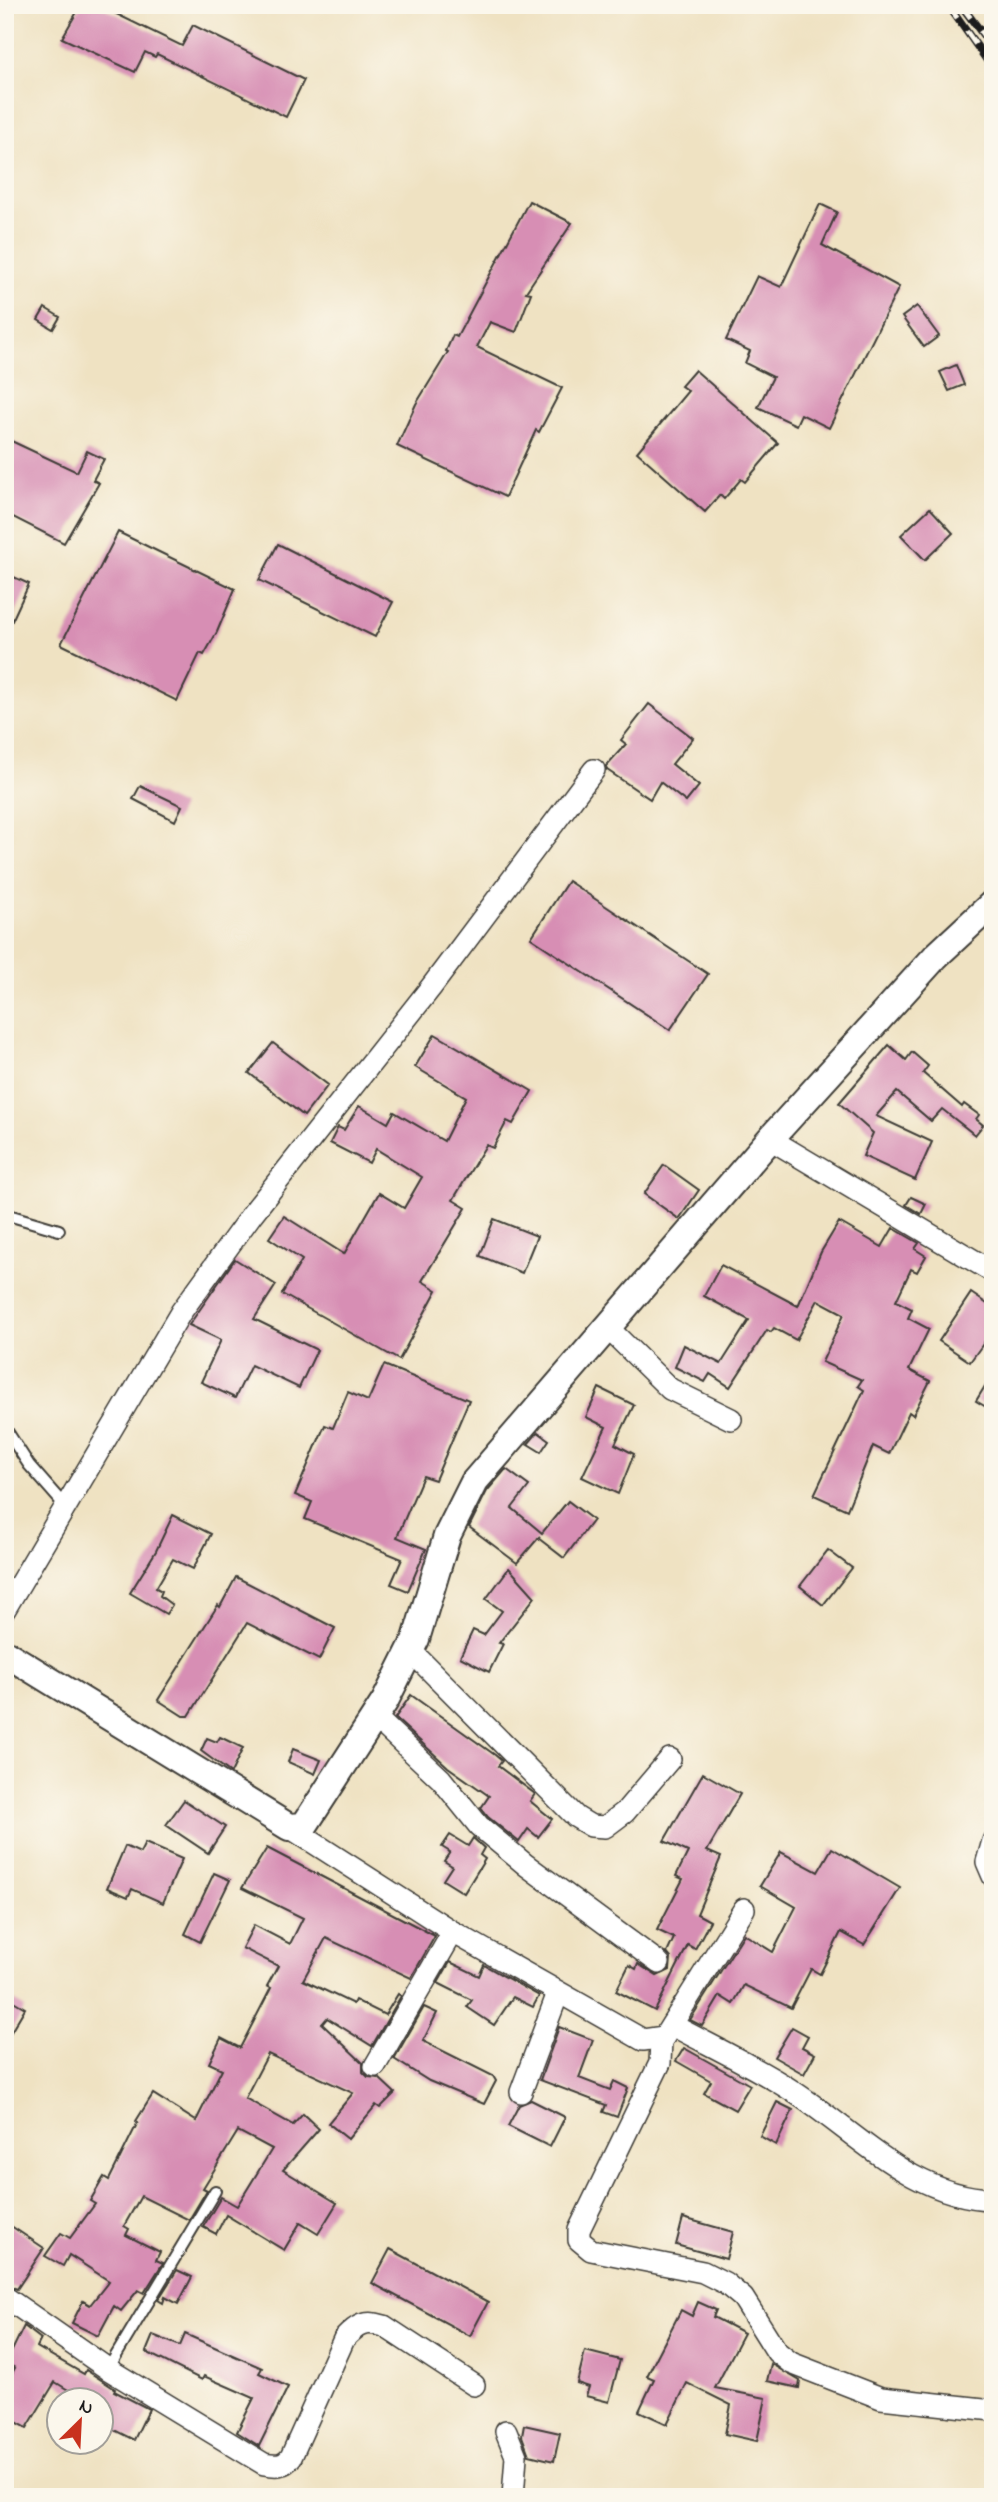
<svg xmlns="http://www.w3.org/2000/svg" width="998" height="2502" viewBox="0 0 998 2502" font-family="'Indie Flower',sans-serif">
<style>
.building{fill:#d78eb4}
.lines{fill:none;stroke-linecap:round;stroke-linejoin:round}
.service-casing{stroke:#3c3a35;stroke-width:14}
.minor-casing{stroke:#3c3a35;stroke-width:24}
.tertiary-casing{stroke:#3c3a35;stroke-width:30}
.service{stroke:#fff;stroke-width:10}
.minor{stroke:#fff;stroke-width:21}
.tertiary{stroke:#fff;stroke-width:26}
.rail-casing{stroke:#1c1c1c;stroke-width:8}
.rail{stroke:#fbf7ec;stroke-width:5;stroke-dasharray:16;stroke-linecap:butt}
</style>
<rect width="100%" height="100%" fill="#fbf7ec"/>
<filter id="ink" filterUnits="userSpaceOnUse"><feTurbulence type="fractalNoise" baseFrequency=".0143" numOctaves="2"/><feDisplacementMap in="SourceGraphic" scale="14" xChannelSelector="R" yChannelSelector="G"/><feConvolveMatrix kernelMatrix="1 2 1 2 8 2 1 2 1" color-interpolation-filters="sRGB"/></filter>
<filter id="wash" filterUnits="userSpaceOnUse"><feTurbulence type="fractalNoise" baseFrequency=".00686" numOctaves="4" result="noise"/><feDisplacementMap in="SourceGraphic" scale="28" xChannelSelector="R" yChannelSelector="G"/><feGaussianBlur stdDeviation="1.57" result="paint"/><feColorMatrix in="noise" values="0 0 0 0 0 0 0 0 0 0 0 0 0 0 0 0 0 1.4 0 .05"/><feComposite in="paint" operator="in"/></filter>
<g filter="url(#wash)">
<rect width="100%" height="100%" fill="#efe2c2"/>
<g id="blocks">
<g class="building">
<path d="M81,5h17l84,41 11,-21 111,55 -18,37 -129,-63 -2,3 -10,-5 -10,20 -73,-34z"/>
<path d="M529,201l43,22 -46,69 5,1 -15,39 -26,-10 -13,25 85,41 -23,44 -3,-2 -31,67 -108,-51 19,-42 32,-52 -2,-1 7,-16 4,2z"/>
<path d="M820,204l17,8 -15,33 77,42 -70,141 -28,-14 -5,11 -38,-18 15,-30 -28,-14 5,-12 -24,-11 31,-64 24,11z"/>
<path d="M917,306l22,30 -15,11 -22,-30z"/>
<path d="M45,308l15,9 -7,12 -15,-9z"/>
<path d="M956,365l8,20 -15,6 -9,-19z"/>
<path d="M695,370l83,73 -33,39 -4,-3 -17,20 -4,-4 -15,17 -68,-60 51,-61 -7,-5z"/>
<path d="M5,438l72,34 10,-21 17,8 -11,21 6,3 -35,60 -59,-30z"/>
<path d="M930,508l23,25 -28,27 -24,-25z"/>
<path d="M118,532l117,57 -18,43 -13,23 -4,-2 -23,48 -116,-57z"/>
<path d="M278,544l115,58 -18,35 -116,-57z"/>
<path d="M5,573l24,11 -24,52z"/>
<path d="M649,704l44,34 -21,26 27,22 -13,16 -26,-20 -10,17 -43,-29 -1,-4 20,-22 -5,-4z"/>
<path d="M140,786l42,20 -7,15 -42,-22z"/>
<path d="M568,881l140,93 -38,56 -139,-92z"/>
<path d="M435,1034l97,57 -19,33 -6,-3 -14,27 -7,-3 -33,55 13,8 -44,73 15,9 -38,70 -117,-66 20,-34 -33,-22 15,-22 60,38 35,-61 25,15 18,-31 -46,-28 -7,14 -39,-20 8,-16 6,3 15,-24 29,17 6,-11 50,29 22,-44 -51,-30z"/>
<path d="M273,1043l55,42 -24,31 -55,-43z"/>
<path d="M889,1045l17,15 6,-8 16,14 -5,7 39,34 2,-3 15,11 -3,4 7,6 -8,10 -33,-26 -11,12 -34,-29 -21,24 56,26 -17,38 -52,-24 10,-23 -34,-30z"/>
<path d="M664,1165l35,25 -20,29 -35,-25z"/>
<path d="M911,1197l15,7 -5,10 -15,-9z"/>
<path d="M494,1219l43,17 -15,37 -42,-17z"/>
<path d="M839,1222l43,25 11,-19 26,15 -4,6 11,7 -9,16 -6,-3 -15,32 16,8 -4,9 21,11 -20,41 21,11 -17,34 -4,-3 -20,42 -16,-8 -26,64 -33,-15 50,-105 -6,-4 4,-6 -40,-18 22,-48 -26,-14 -22,40 -22,-12 -3,4 -4,-2 -37,57 -20,-13 -5,8 -30,-15 9,-22 37,19 28,-44 -45,-24 17,-31 77,41 23,-54z"/>
<path d="M235,1259l41,26 -22,34 63,31 -18,38 -48,-23 -16,33 -34,-16 20,-42 -32,-15z"/>
<path d="M971,1293l22,15v22l-23,32 -31,-21z"/>
<path d="M384,1365l85,35 -34,80 -12,-4 -26,61 29,12 -18,42 -17,-7 11,-25 -97,-40 7,-17 -17,-7 30,-70 8,3 15,-36 20,9z"/>
<path d="M993,1373v38l-17,-10z"/>
<path d="M599,1388l35,17 -19,39 19,10 -16,40 -36,-17 24,-50 -20,-10z"/>
<path d="M538,1432l11,8 -8,12 -13,-8z"/>
<path d="M506,1469l23,17 -17,22 30,25 26,-32 25,19 -29,38 -26,-20 2,-2 -23,27 -48,-36 18,-36z"/>
<path d="M173,1515l38,19 -18,35 -20,-10 -17,29 6,3 -2,5 12,9 -6,9 -36,-21 26,-42z"/>
<path d="M828,1550l24,18 -29,37 -23,-19z"/>
<path d="M509,1568l26,29 -36,46 4,1 -14,28 -29,-15 13,-27 11,5 18,-24 -16,-12z"/>
<path d="M236,1577l99,51 -16,32 -72,-37 -58,93h-6l-25,-16 60,-95 2,2z"/>
<path d="M411,1695l84,60 7,6 -4,5 37,28 -5,7 22,18 -14,18 -10,-8 -9,13 -31,-25 -7,-9 8,-12 -41,-29 -53,-49z"/>
<path d="M220,1737l23,11 -12,25 -30,-22 6,-13 10,4z"/>
<path d="M293,1749l28,11 -6,14 -27,-12z"/>
<path d="M703,1773l37,21 -33,57 14,6 -24,57 13,7 -15,28 -7,-4 -33,66 -39,-20 13,-26 7,4 2,-5 19,12 13,-6 1,-12 -4,-5 7,-15 -17,-8 26,-51 -7,-3 12,-24 -24,-11z"/>
<path d="M184,1800l41,27 -17,26 -42,-28z"/>
<path d="M450,1835l18,11 5,-8 11,10 -4,7 5,4 -21,34 -21,-13 9,-14 -8,-5 6,-9 -8,-5z"/>
<path d="M145,1843l37,16 -19,44 -31,-14 -4,8 -21,-9 18,-42 15,7z"/>
<path d="M267,1848l168,88 -24,42 -85,-40 -23,42 50,24 2,-4 30,15 13,-21 3,2 -29,50 -45,-28 -5,6 41,39v9l5,5 11,1 16,15 -15,15 -4,-3 -28,34 -20,-16 25,-30 -85,-39 -23,44 48,27 10,-11 16,15 -36,41 54,33 -19,31 -18,-11 -16,27 -58,-35 -10,19 -13,-7 18,-30 16,9 35,-57 -34,-18 -35,57 4,2 -18,30 -48,-24 -17,30 5,3 -3,6 34,17 -4,8 7,3 -19,30 -6,-3 -17,21 -7,-5 -16,30 -26,-13 11,-22 7,4 19,-24 -40,-26 -6,11 -18,-10 16,-23 9,5 25,-34 -5,-3 14,-24 5,3 29,-58 -2,-1 17,-27 43,27 26,-52 -13,-6 12,-25 19,10 31,-60 -4,-2 11,-20 -36,-18 12,-23 36,19 13,-26 -61,-30z"/>
<path d="M832,1848l68,40 -36,57 -23,-13 -21,42 -9,-5 -20,39 -47,-23 -11,19 -13,-8 -18,30 -12,-6 54,-86 29,18 23,-45 -36,-21 21,-34 37,20z"/>
<path d="M214,1873l16,7 -30,62 -15,-8z"/>
<path d="M450,1962l29,14 5,-11 55,31 -6,11 -20,-10 -19,28 -27,-18 5,-7 -34,-17z"/>
<path d="M5,1996l20,12 -20,34z"/>
<path d="M424,2007l13,6 -14,28 70,35 3,5 -12,23 -55,-23 -35,-22z"/>
<path d="M559,2027l34,13 -14,38 31,12 4,-9 14,7 -11,29 -14,-5 3,-7 -66,-25z"/>
<path d="M792,2027l16,9 -6,11 13,7 -11,20 -30,-17z"/>
<path d="M684,2048l66,37 -15,25 -31,-17 7,-12 -35,-20z"/>
<path d="M531,2100l34,17 -15,30 -42,-21 11,-21z"/>
<path d="M777,2102l16,8 -17,35 -16,-9z"/>
<path d="M683,2218l50,14 -7,27 -50,-14z"/>
<path d="M5,2222l39,26 -27,41 -12,-5z"/>
<path d="M390,2249l98,53 -18,34 -98,-53z"/>
<path d="M177,2270l15,7 -14,27 -13,-7 -2,6 -5,-3z"/>
<path d="M698,2302l18,8 -3,7 31,16 -29,55 51,10 -9,43 -32,-7 6,-29 -44,-22 -20,41 -28,-13 15,-32 -7,-3 34,-66 11,6z"/>
<path d="M24,2326l17,13 -4,8 47,27 2,-4 29,19 -1,2 35,18 -15,31 -32,-16v-24h-17l-30,-18 -28,46 -22,-12v-30l10,-18 -9,-5z"/>
<path d="M185,2334l77,34 -3,5 29,14 -29,59 -22,-14 17,-34 -50,-22 -2,4 -56,-28 7,-17 27,11z"/>
<path d="M585,2351l35,9 -11,42 -23,-6 3,-9 -12,-4z"/>
<path d="M771,2364l29,17 -1,7 -32,-7z"/>
<path d="M524,2425l36,8 -6,28 -25,-6 -7,-19z"/>
</g>
</g>
</g>
<g filter="url(#ink)">
<use href="#blocks" fill-opacity="0" stroke="#3c3a35" stroke-width="2"/>
<g class="lines">
<defs>
<g id="service">
<path d="M5,1214l54,16"/>
<path d="M5,1428l24,37 36,41"/>
<path d="M108,2369l107,-178"/>
</g>
<g id="minor">
<path d="M770,1139l223,133"/>
<path d="M608,1328l62,61 61,30"/>
<path d="M5,1609l176,-297 71,-98 180,-228 162,-216"/>
<path d="M410,1650l166,167 15,9 14,1 20,-15 45,-53"/>
<path d="M375,1717l66,62 38,47 47,39 133,98"/>
<path d="M289,1827l164,105 190,108 21,-3 80,-128"/>
<path d="M993,1841l-6,21 6,14"/>
<path d="M672,2025c41,22 84,42 122,67 63,41 119,105 199,107"/>
<path d="M661,2040l-1,23 -81,167v10l12,10 112,22 22,11 18,15 34,54 14,11 90,35 112,12"/>
<path d="M375,2066l78,-134"/>
<path d="M521,2092l37,-99"/>
<path d="M5,2297l103,72 156,95c11,2 20,3 27,-7l53,-118c13,-14 20,-19 40,-13l90,59"/>
<path d="M506,2431l10,25 -3,41"/>
</g>
<path id="tertiary" d="M5,1653l284,174 15,-1 81,-125 31,-62 31,-103 27,-54 296,-343 166,-183 57,-53"/>
</defs>
<use href="#service" class="service-casing"/>
<use href="#minor" class="minor-casing"/>
<use href="#tertiary" class="tertiary-casing"/>
<use href="#service" class="service"/>
<use href="#minor" class="minor"/>
<use href="#tertiary" class="tertiary"/>
<defs>
<g id="rail">
<path d="M948,5l45,64"/>
<path d="M961,5l32,43"/>
</g>
</defs>
<use href="#rail" class="rail-casing"/>
<use href="#rail" class="rail"/>
</g>
</g>
<rect width="998" height="2502" fill="none" stroke="#fbf7ec" stroke-width="28"/>
<g transform="translate(80 2421) rotate(24)"><circle r="33" fill="#fbf7ec" stroke="#a29f99" stroke-width="2"/>
<path d="M0-5L12 26L0 18L-12 26Z" fill="#c8321e"/>
<text y="-10" font-size="19" font-weight="bold" text-anchor="middle" fill="#1c1c1c">N</text>
</g>
</svg>
